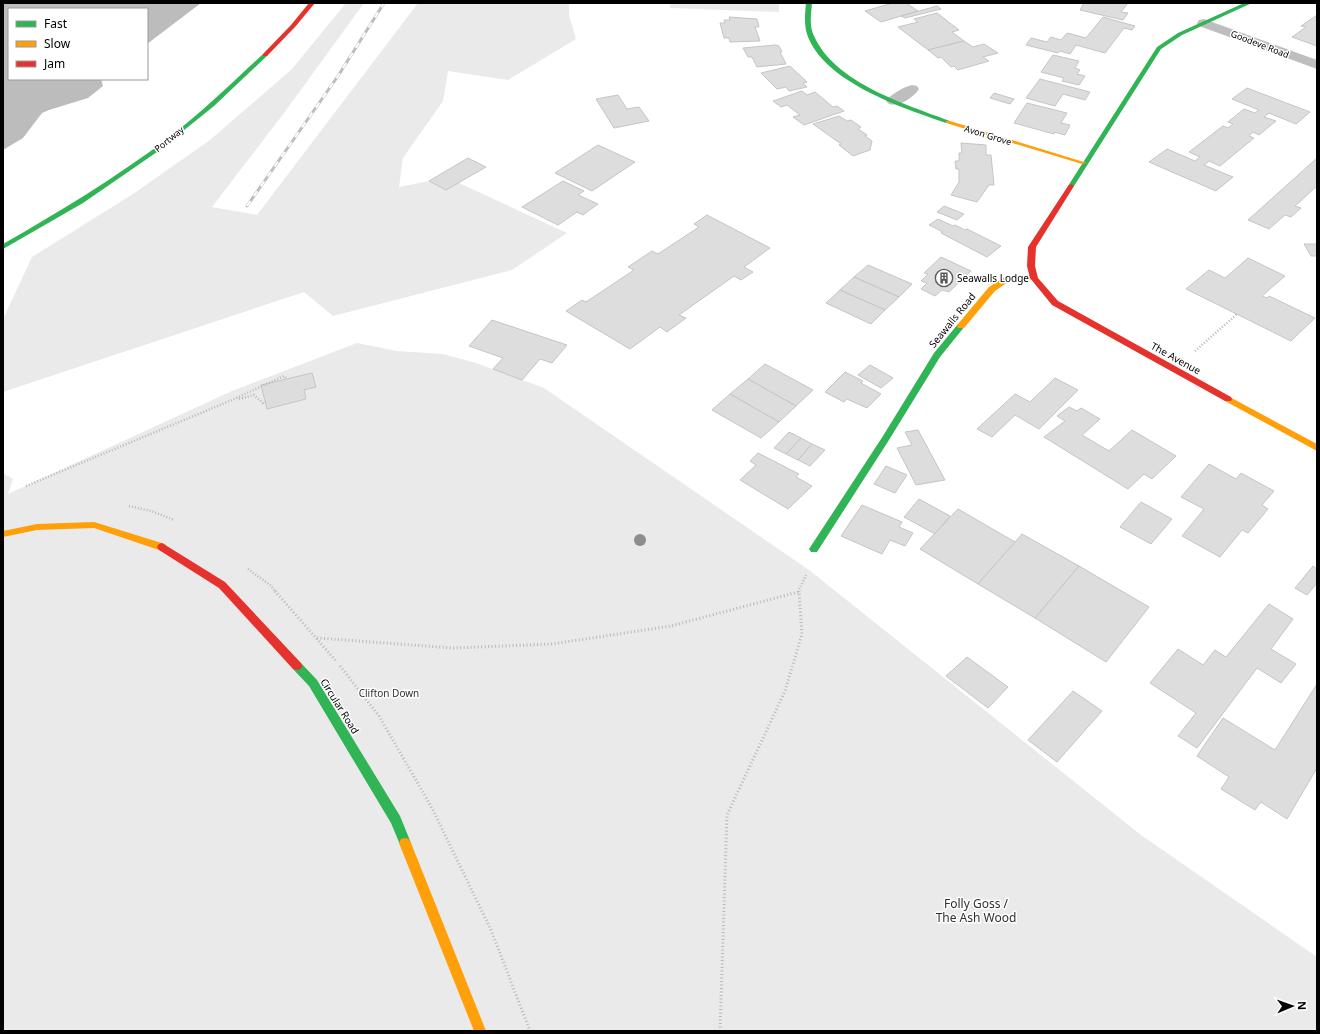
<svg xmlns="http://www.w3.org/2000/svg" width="1320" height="1034" viewBox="0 0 1320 1034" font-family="'Noto Sans',sans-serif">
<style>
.green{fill:#eaeaea}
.water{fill:#bcbcbc}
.building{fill:#ddd;stroke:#c5c5c5}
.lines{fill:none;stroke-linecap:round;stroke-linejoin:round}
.path-far1{stroke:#b8b8b8;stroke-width:2.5;stroke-dasharray:1 2;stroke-linecap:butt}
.path{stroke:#b8b8b8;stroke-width:3;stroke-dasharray:1 2.5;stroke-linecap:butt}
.street{fill:#bebebe;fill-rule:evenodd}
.fast{fill:#30b455;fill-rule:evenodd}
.slow{fill:#ff9f0a;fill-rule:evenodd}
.jam{fill:#e5322d;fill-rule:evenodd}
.rail-casing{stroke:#bdbdbd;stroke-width:3}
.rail{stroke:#fff;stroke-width:2;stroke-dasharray:6;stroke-linecap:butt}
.tree{fill:#8d8d8d}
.labels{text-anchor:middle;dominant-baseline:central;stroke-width:3;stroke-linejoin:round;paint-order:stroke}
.far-street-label{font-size:9px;fill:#000;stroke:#fff}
.poi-label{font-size:10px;fill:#000;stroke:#fff;text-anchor:start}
.street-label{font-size:10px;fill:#000;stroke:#fff}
.park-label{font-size:10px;fill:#303030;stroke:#fff}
.near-park-label{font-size:12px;fill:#303030;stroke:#fff}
</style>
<rect width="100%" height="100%" fill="#fff"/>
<g class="green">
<path d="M346,3h18l-80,110 -72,94 45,8 161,-212h151v12l7,24 -68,41 -60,-9 -5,30 -40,57 -4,29 30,-6 17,9 13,-7 108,50 -55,37 -179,46 -29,-24 -301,100v-73l29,-62 101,-63 77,-54 82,-71z"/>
<path d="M671,3h108v9l-109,-4z"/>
<path d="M357,343l40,8 46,3 33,9 68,25 265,182 332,265 176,122v74h-1314v-558l10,6 -5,15 224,-103z"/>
</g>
<path class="water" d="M3,3h198l-54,41v-35h-138v70h92l2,7 -15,12 -39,12 -7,3 -19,25 -20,12z"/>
<g class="building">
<path d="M893,3h13l12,8 -37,11 -16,-11z"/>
<path d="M1084,3h44l-7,9 7,1 -5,7 -43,-10z"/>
<path d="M937,6l4,3 -36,9 -4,-2z"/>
<path d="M937,13l22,17 -7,2 12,9 -36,9 -30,-23 20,-5 -4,-3z"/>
<path d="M1317,15v31l-25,-9 14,-10 -5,-1z"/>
<path d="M729,17l28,2 2,8h-4l5,14 -30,1 -1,-4h-5l-4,-15h5l-1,-3h6z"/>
<path d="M1103,17l32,9 -3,4 -8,-2 -19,25 -29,-8 -6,9 -10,-3 -2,2 -32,-8 5,-7 16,4 4,-5 10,3 6,-7 19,5z"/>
<path d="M964,41l9,6 11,-3 14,9 -15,4 6,4 -31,9 -4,-4 -3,1 -10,-10 -3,1 -10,-8z"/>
<path d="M775,45l4,1 3,6h-2l6,12 -29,3 -5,-10h-4l-5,-9z"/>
<path d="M1053,55l26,6 -4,7 5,2 -3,4 8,2 -6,9 -17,-4 2,-3 -23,-6z"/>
<path d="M790,66l17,16 -4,1 4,4 -18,4 -3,-4 -9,2 -16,-16z"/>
<path d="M1040,79l50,13 -5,8 -22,-6 -8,12 -29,-8z"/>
<path d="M1247,88l63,24 -14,12 -27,-11 -5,4 12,4 -17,14 -6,-3 -4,4 5,2 -34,28 -11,-5 -5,4 29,12 -17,14 -67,-29 18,-13 28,12 5,-4 -11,-5 34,-26 5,2 5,-4 -5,-2 16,-13 11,4 4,-3 -27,-11z"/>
<path d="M802,91l5,4 8,-3 18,15 4,-1 7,5 -40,14 -11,-8 7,-2 -13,-10 -6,2 -8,-6z"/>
<path d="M994,93l20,6 -4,5 -20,-6z"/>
<path d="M618,95l9,14 12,-2 10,14 -35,7 -18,-29z"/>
<path d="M1027,103l40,10 -6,10 9,2 -5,10 -11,-3v2l-40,-11z"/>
<path d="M839,116l8,5 4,-1 10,7 -3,2 9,6 -2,1 7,5 -2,9 -17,6 -14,-11 2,-1 -28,-20z"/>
<path d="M961,143l25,2v10h5l3,30h-5l-12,17 -26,-7 8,-13v-13h-3l-1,-8h4v-8h3z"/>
<path d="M598,145l37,17 -43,29 -37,-18z"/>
<path d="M468,158l18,9 -40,23 -17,-9z"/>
<path d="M1317,158v28l-22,20 6,2 -10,9 -6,-2 -16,14 -21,-9z"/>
<path d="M563,181l21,10 -6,4 20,9 -15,11 -6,-3 -19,13 -36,-18z"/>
<path d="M944,206l20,8 -7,6 -20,-8z"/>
<path d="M707,215l63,33 -26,19 9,5 -12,8 -7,-4 -55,39 7,3 -19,14 -7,-5 -30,22 -64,-38 16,-11 4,2 48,-32 -6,-3 24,-16 6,3 41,-27 -5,-3z"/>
<path d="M938,219l15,7 2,-1 10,5 2,-1 34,17 -14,11 -46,-24 2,-1 -14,-7z"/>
<path d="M1304,244h13v12h-6z"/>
<path d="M941,257l30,14 -22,21 -7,-2 -7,6 -14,-7 6,-6 -6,-2 7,-7 -4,-1z"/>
<path d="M1248,258l37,18 -23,20 5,2 2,-2 46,22 -24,23 -105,-52 23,-19 16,8z"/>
<path d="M868,265l44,19 -13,13 -45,-20z"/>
<path d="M854,277l45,20 -14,13 -45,-20z"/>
<path d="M840,290l45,20 -14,14 -45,-21z"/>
<path d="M492,320l75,25 -15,18 -12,-4 -18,21 -29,-11 10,-11 -34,-12z"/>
<path d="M765,364l48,26 -17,16 -48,-27z"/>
<path d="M870,365l23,13 -12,10 -23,-13z"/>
<path d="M845,372l18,9 -2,2 20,11 -14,14 -20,-9 -3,3 -19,-10z"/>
<path d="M312,373l4,14 -12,3 2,9 -39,10 -6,-24z"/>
<path d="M1055,378l23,12 -39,39 -24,-14 -23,22 -15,-8 38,-35 15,8z"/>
<path d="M748,379l48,27 -17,16 -49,-28z"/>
<path d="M730,394l49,28 -18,16 -49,-28z"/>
<path d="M1069,407l8,4 4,-3 19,11 -18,16 27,16 23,-21 44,26 -24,23 -8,-5 -16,15 -84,-52 21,-16 -8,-5z"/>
<path d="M918,430l27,50 -29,5 -19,-37 15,-3 -7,-13z"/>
<path d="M789,432l12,6 -15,16 -12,-6z"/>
<path d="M801,438l11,6 -14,16 -12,-6z"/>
<path d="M812,444l13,6 -15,16 -12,-6z"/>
<path d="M758,453l41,21 -3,3 16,9 -24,23 -48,-29 16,-15 -6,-4z"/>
<path d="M1209,464l27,15 5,-6 33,18 -12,14 6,4 -20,24 -6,-3 -22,27 -38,-21 22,-27 -23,-12z"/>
<path d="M886,466l21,9 -12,18 -21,-9z"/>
<path d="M919,499l31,17 -15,18 -31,-17z"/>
<path d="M1141,502l31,17 -21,25 -31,-17z"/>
<path d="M862,505l40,17 -3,5 14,6 -8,13 -15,-6 -8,14 -41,-18z"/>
<path d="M958,509l57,33 -37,42 -58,-35z"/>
<path d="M1022,534l57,32 -44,52 -57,-34z"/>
<path d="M1079,566l70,41 -43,55 -71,-44z"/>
<path d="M1313,566l4,3v14l-10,12 -12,-7z"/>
<path d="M1269,604l24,15 -22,30 25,15 -15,19 -24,-15 -60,80 -19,-12 18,-23 -46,-30 28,-34 25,16 12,-15 11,7z"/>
<path d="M967,657l41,30 -20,21 -42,-32z"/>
<path d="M1317,684v84l-30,51 -26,-17 -6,8 -34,-21 8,-12 -32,-21 26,-38 52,32z"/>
<path d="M1073,691l29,20 -45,51 -29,-22z"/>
</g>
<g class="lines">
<g class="path-far1">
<path d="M1195,351l42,-37"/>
<path d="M239,399l15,-4 9,8 3,-1"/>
<path d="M26,486l206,-86 52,-24 3,3"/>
<path d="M129,506l22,5 23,9"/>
<path d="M248,569l22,16 6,7"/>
<path d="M798,592l8,-17"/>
</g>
<g class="path">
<path d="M275,591l61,70"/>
<path d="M317,638l137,10 98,-4 119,-18 127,-34"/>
<path d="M340,666l39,50 53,92 59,122 39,101"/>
<path d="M720,1031l7,-216 58,-124 17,-57 -3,-43"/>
</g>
<g class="street">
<path d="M1204,19l113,41v9l-118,-43 -2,-3 2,-3z"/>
<path d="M912,85l5,1 2,3c-6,9 -20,18 -30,15l-3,-3c5,-7 18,-14 26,-16z"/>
</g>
<g class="fast">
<path d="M806,3h6c-1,11 -3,23 2,33 21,47 91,68 136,85v2h-4c-43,-15 -123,-41 -139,-89 -3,-10 -2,-21 -1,-31z"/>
<path d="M1244,3h8l-70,32 -21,14 -87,137 -3,2 -2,-1 -1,-1 89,-139 21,-14z"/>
<path d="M263,54l5,1 -54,51 -57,46 -74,51 -80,46v-5c56,-32 112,-66 164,-105 34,-26 65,-56 96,-85z"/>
<path d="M958,324h6l1,2 -25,31 -51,83 -72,112h-6l-2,-3 2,-3 72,-110 51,-83z"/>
<path d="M297,662l4,1 16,17 83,136 11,27 -2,4 -4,1 -4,-1 -10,-24 -82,-137 -16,-17 -1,-3 1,-3z"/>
</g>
<g class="slow">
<path d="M946,121h4l137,42 -5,1 -136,-41z"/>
<path d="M1032,275l4,2 -1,2 -27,3 -13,9 -31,37h-6l-1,-2 1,-2 31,-37 14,-9z"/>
<path d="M1228,396l89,48v7l-92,-50 -1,-2z"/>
<path d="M94,522l71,22 2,3 -2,3 -3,1 -68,-23 -57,2 -34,7v-6l34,-7z"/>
<path d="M405,838l4,1 2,4 75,188h-12l-75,-188 2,-4z"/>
</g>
<g class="jam">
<path d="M309,3h6l-20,24 -28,29h-4v-2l28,-29z"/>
<path d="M1071,184l3,2 -38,61 -1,19 3,12 20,23 173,96 1,2 -1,2h-6l-173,-96 -22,-27 -3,-12 1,-19 40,-61z"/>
<path d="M162,543l63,39 76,81 1,3 -1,3 -4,1 -4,-1 -74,-81 -60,-38 -2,-3 2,-3z"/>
</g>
<defs>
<path id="rail" d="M247,206l91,-130 46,-73"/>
</defs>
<use href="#rail" class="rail-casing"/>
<use href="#rail" class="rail"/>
</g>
<circle class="tree" cx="640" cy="540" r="6"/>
<defs>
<symbol id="building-ring" viewBox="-11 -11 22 22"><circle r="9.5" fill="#fff" stroke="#595959" stroke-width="1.5"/><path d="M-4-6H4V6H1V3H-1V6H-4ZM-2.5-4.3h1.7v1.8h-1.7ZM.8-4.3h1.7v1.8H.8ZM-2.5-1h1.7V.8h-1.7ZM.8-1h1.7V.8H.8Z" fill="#595959"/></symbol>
</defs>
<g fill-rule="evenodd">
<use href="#building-ring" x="934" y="268" width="20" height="20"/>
</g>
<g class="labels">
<g class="far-street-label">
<text transform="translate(1260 44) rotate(21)">Goodeve Road</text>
<text transform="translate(988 135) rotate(17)">Avon Grove</text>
<text transform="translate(169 139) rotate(-39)">Portway</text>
</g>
<g class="poi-label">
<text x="957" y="278">Seawalls Lodge</text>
</g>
<g class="street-label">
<text transform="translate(952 320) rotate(-51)">Seawalls Road</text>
<text transform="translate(1176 358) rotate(29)">The Avenue</text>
<text transform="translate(340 706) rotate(58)">Circular Road</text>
</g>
<g class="park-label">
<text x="389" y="693">Clifton Down</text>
</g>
<g class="near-park-label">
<text x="976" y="903">Folly Goss /<tspan x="976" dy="14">The Ash Wood</tspan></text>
</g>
</g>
<rect width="1320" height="1034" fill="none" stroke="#000000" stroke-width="8"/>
<rect x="8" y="8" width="140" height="72" fill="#ffffff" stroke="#999999"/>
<rect x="16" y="21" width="20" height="6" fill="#30b455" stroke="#999999"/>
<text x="44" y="28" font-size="12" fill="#000000">Fast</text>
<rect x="16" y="41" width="20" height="6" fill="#ff9f0a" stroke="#999999"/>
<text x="44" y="48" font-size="12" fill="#000000">Slow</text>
<rect x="16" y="61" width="20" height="6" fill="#e5322d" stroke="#999999"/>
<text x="44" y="68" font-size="12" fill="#000000">Jam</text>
<g transform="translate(1292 1006) rotate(88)" stroke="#ffffff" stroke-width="3" paint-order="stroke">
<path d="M0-3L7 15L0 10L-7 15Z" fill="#000000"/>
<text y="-6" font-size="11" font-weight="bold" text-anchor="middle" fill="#000000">N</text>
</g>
</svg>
